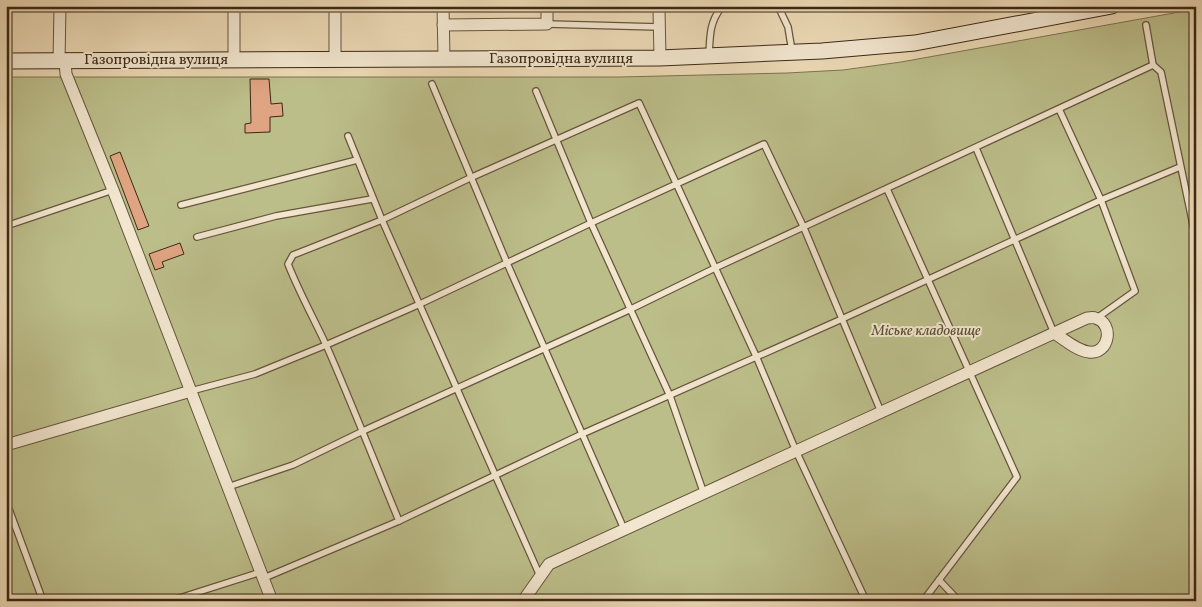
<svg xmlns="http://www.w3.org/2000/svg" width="1202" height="607" viewBox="0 0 1202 607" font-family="Vollkorn,serif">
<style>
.green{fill:#bcbe8a;stroke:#7c7450}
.building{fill:#dfa481;stroke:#3b2916}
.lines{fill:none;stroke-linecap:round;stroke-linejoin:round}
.service-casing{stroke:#67553e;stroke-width:8}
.minor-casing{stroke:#67553e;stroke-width:13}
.secondary-casing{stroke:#3b2916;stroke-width:17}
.service{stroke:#f2e6cf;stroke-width:5.5}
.minor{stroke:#f2e6cf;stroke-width:11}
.secondary{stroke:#f2e6cf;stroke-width:15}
.labels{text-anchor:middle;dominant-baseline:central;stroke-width:4;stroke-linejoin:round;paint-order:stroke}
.street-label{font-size:15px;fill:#3b2916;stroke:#f2e6cf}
.park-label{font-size:15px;font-style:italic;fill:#5b4e33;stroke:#f2e6cf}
</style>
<rect width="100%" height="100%" fill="#ebd9b5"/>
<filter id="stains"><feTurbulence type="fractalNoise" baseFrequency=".004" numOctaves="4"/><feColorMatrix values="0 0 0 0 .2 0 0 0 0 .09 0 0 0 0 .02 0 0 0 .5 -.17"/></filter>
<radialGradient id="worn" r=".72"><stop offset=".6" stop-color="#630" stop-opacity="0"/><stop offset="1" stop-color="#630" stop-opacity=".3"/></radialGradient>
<path class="green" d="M1196,9v592h-1190v-524h614l167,-4 56,-3 58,-8z"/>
<g class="building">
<path d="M250,79h19l2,25 11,-1 1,13 -13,1v15l-25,1v-9l6,-1z"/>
<path d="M120,152l29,74 -11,4 -28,-74z"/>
<path d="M180,243l4,11 -22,8 2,5 -9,3 -6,-16z"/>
</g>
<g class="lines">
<defs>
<g id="service">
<path d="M778,6l10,21 4,24"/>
<path d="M547,24l112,3"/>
<path d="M1146,25l7,40 8,7 35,167"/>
<path d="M709,56c1,-18 0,-33 12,-48l50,-2"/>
<path d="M432,84l75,179 117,266"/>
<path d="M536,91l55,132 79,173 34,98"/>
<path d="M1059,109l42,91 34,91 -38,27"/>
<path d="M348,136l34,84 158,356"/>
<path d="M976,148l78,185"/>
<path d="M887,189l130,288 -94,124"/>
<path d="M181,205l176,-45"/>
<path d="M6,226l107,-36"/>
<path d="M197,237l79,-21 96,-17"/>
<path d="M191,391l64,-17 71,-29 94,-41 171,-81 173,-79 40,84 77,184"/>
<path d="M228,487l65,-22 70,-34 268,-122 84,-41 438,-203"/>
<path d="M6,501l37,100"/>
<path d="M399,521c-24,-58 -47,-117 -72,-174 -13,-28 -28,-55 -39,-83l5,-9 89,-35 88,-42 169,-75 117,253 40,95 70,150"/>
<path d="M264,578l135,-57 183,-87 260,-115 259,-119 79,-33"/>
<path d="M939,580l20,21"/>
<path d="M170,601l91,-29"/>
</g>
<g id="minor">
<path d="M234,6v53"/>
<path d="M443,6l1,53"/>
<path d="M443,25l104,-1v-18"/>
<path d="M660,58l-1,-49 2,-3"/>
<path d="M335,59v-53"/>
<path d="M59,61l1,-55"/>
<path d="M65,61l1,13 47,116 159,411"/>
<path d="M6,445l185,-54"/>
<path d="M523,601l26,-37 538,-246c3,0 6,-1 8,0 20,5 14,37 -6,34 -12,-1 -25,-13 -35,-19"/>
</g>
<path id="secondary" d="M6,61l654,-3 162,-7 93,-8 197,-37"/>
</defs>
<use href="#service" class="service-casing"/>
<use href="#minor" class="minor-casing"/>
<use href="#secondary" class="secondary-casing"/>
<use href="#service" class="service"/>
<use href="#minor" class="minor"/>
<use href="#secondary" class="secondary"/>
</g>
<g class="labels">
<g class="street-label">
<text x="561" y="59">Газопровідна вулиця</text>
<text x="156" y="60">Газопровідна вулиця</text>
</g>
<g class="park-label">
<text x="926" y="331">Міське кладовище</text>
</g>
</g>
<rect width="1202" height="607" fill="none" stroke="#ebd9b5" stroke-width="25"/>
<rect x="8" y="8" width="1187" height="592" fill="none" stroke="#3b2916" stroke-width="2.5"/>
<rect x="12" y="12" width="1177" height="582" fill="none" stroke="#3b2916"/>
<rect width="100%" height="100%" filter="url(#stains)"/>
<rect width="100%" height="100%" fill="url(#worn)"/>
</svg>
